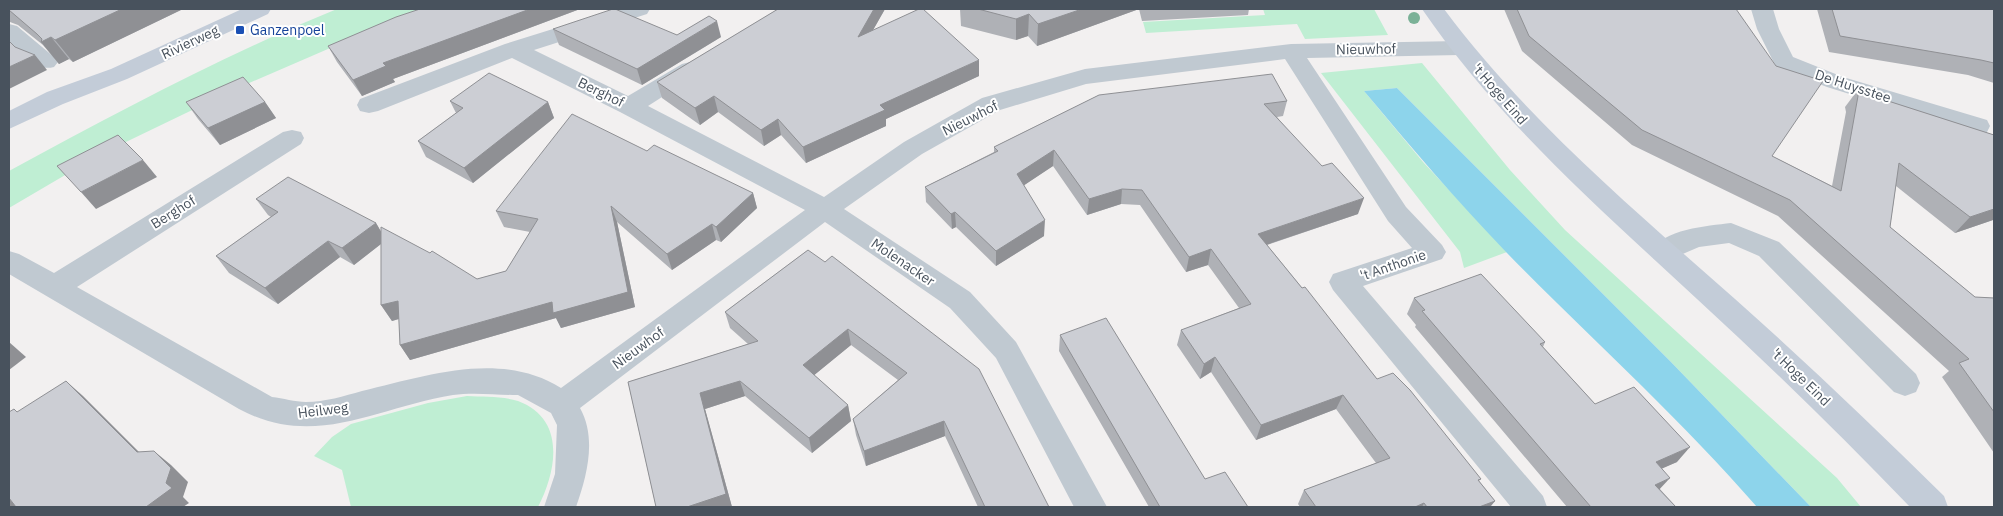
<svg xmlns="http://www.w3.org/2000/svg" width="2003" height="516" viewBox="0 0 2003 516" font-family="'IBM Plex Sans',sans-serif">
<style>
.green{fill:#bfeed3}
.water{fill:#8dd4eb}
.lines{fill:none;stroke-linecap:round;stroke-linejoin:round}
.street{fill:#c0c9d1;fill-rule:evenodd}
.secondary{fill:#c3ccd8;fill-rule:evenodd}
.tree{fill:#7bb197}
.wall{fill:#afb1b6}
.shaded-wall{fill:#8f9094}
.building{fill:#ccced4;stroke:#8f9094}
.transit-dot{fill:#1a4fb4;stroke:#fff;stroke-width:2}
.labels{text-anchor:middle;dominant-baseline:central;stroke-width:4;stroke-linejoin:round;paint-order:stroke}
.transit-label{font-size:14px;fill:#164399;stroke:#fff;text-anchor:start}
.street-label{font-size:14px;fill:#48525d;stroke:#fff}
</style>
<rect width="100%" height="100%" fill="#f2f0f0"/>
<g class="green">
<path d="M337,9h90l-32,11 -155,67 -139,67 -92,54v-37c107,-58 215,-116 328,-162z"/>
<path d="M1263,9h111l14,26 -83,4 -8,-15 -151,9 -3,-11 122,-7z"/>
<path d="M1422,63l88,107 55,60 272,248 24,29h-50l-140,-145 -274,-274 -33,3 59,71 84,90 -43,16 -4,-16 -139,-179z"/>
<path d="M467,396c16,1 35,0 51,5 48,18 39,69 20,106h-187l-9,-37 -28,-14 18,-19 19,-13 77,-21z"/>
</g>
<path class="water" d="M1397,88l274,274 140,145h-54c-78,-90 -167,-169 -250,-254 -50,-52 -97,-107 -143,-162z"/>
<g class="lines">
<g class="street">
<path d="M617,9h33l-3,5 -113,36 94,46 54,-32 8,-2 8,2 4,5 -4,5 -50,32 176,91 80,-55 78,-44 103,-29 206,-25 169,-3 8,2 3,5 -3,5 -8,2 -153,3 99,149 36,38 4,7 -4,7 -79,27 180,210 4,11h-36l-178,-217 -4,-8 4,-8 79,-26 -24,-27 -103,-162 -199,25 -86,26 -78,44 -78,55 126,83 46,50 91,165h-33l-78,-149 -46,-50 -125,-86 -245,186c17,30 7,68 -4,99h-32l11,-33 2,-49 -6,-12 -33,-18c-21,0 -45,-3 -65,0 -76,12 -138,55 -214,14l-230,-135v-23l10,3 35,19 229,-141 9,-2 9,2 3,6 -3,6 -224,143 195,110c11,1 23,5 34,5 19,0 38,-6 56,-11 64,-15 138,-41 199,-3l244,-178 -185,-98 -108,-54 -134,53 -9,2 -9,-2 -3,-6 3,-6 145,-55z"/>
<path d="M1751,9h22l6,20 14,28 50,20 144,43 3,6 -3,6 -9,2 -151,-47 -51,-20 -19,-38z"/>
<path d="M9,24l8,2 37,31 4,5 -4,5c-19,5 -32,-13 -45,-25z"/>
<path d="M1731,223l48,19 137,132 4,9 -4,9 -11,4 -11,-4 -135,-136 -30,-13 -30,4 -35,15 -10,-3 -4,-7c13,-23 57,-26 81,-29z"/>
</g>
<g class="secondary">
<path d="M242,9h29l-3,5 -141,65 -64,25 -54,25v-18l38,-19 64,-23z"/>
<path d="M1422,9h22c83,111 188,199 291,290 72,64 141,130 209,197l4,11h-38c-69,-72 -140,-141 -213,-208 -98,-91 -199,-179 -275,-290z"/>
</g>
</g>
<circle class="tree" cx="1414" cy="18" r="6"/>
<g class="wall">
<path d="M9,9h174l-110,53 -4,-3 -10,5 -16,-19 -25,-20 -8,-3 -1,-1z"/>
<path d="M420,9h160l-187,70 2,3 -33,14 -25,-34 -9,-16z"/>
<path d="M778,9h107l-12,21 106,46 -93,43v7l-80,37 -25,-28 -17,11 -46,-34 -18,13 -38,-27 -5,-16z"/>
<path d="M960,9h289l-1,6 -106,6 -3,-12 -102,37 -9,-10 -12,4 -55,-14z"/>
<path d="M1504,9h232l36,147 60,30 14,-74 -1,-5 12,-16 137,44v85h-1l-38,13 -59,-47 -6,41 85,70 19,1v155l-52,-76 7,-6 -171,-155 -146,-71 -110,-94z"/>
<path d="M1817,9h177v74l-26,-8 -139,-23z"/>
<path d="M553,29l168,8 -79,48 -83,-40z"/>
<path d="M1099,95l188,6 -4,15 -6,1 81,97 -91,31 110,134 104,100 -2,2 16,20 -5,6h-190l-2,-3 6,-14 72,-27 -40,-54 -80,31 -45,-68 -11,7 -23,-34 4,-15 58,-22 -31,-43 -22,7 -46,-67 -19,-1 -34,11 -34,-49 -29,19 20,51 -48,30 -40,-39 -4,2 -26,-27 -1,-15 69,-35v-5z"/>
<path d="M450,101l98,1 6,16 -81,65 -47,-26 -8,-16 38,-28z"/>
<path d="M186,102h79l11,16 -56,27 -22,-26z"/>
<path d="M647,151l106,42 4,15 -36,34 -5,-2 -44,30 -55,-48 18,85 -74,21 -5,-10 -146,42 -10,-15 -1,-26 -7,2 -11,-16v-61l-27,21 -14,-8 -62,47 -49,-31 -13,-17 55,-39 -3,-2 -12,-16 120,24 5,9 96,47 29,-8 24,-39 -26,-5 -8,-16z"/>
<path d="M808,250l241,257h-71l-33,-71 -79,30 -10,-31 -3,-16 45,-39 -47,-35 -37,30 34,30 3,16 -39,32 -67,-57 -40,13 27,98h-76l-28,-125 120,-38 -18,-16 -5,-16z"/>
<path d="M1414,298l131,44 -2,5 52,57 82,58 -15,6 -2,21 16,18h-109l-152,-180 1,-2 -9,-11z"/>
<path d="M1060,335l145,144 43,28h-99l-90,-156z"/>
</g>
<g class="shaded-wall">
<path d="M122,9h61l-110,53 -18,-22z"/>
<path d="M530,9h50l-187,70 2,3 -33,14 -9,-16 30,-17z"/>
<path d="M874,9h11l-25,44 -2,-16z"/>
<path d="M1082,9h57l-102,37 1,-22z"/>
<path d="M1029,14l-1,22 -12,4v-21z"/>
<path d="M717,21l4,16 -79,48 -5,-16z"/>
<path d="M51,37l18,22 -10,5 -18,-22z"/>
<path d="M35,55l12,15 -38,19v-22z"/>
<path d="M979,60v16l-93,43v7l-80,37 -3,-16 77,-42z"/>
<path d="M714,96l4,16 -18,13 -5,-17z"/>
<path d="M265,102l11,16 -56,27 -12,-17z"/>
<path d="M548,102l6,16 -81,65 -9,-15z"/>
<path d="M778,119l3,16 -17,11 -3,-16z"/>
<path d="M1054,150l-1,16 -36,24v-16z"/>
<path d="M143,160l14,17 -61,32 -15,-17z"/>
<path d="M1122,189l-1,15 -34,11 2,-16z"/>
<path d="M753,193l4,15 -36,34 -5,-15z"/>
<path d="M1364,198l-6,16 -104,35 4,-15z"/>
<path d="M611,206l6,16 18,85 -74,21 -5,-10 -146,42 -10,-15z"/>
<path d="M1994,209v10l-1,1 -38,13 15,-16z"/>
<path d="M955,212l1,15 -4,2 -1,-15z"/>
<path d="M1045,220l-1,16 -48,30v-15z"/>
<path d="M376,223l10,17 -32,25 -12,-17z"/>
<path d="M712,224l4,16 -44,30 -5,-16z"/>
<path d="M328,241l12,16 -62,47 -13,-16z"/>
<path d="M1211,249l-3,16 -22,7 3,-15z"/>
<path d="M398,301l10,15 -16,5 -11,-16z"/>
<path d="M848,329l3,16 -44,36 -4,-16z"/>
<path d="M9,342l17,15 -17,13z"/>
<path d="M1215,357l-4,15 -11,7 4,-15z"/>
<path d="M66,381l17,15 71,71 -17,-15z"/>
<path d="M740,381l5,15 -40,13 27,98h-45l13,-114z"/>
<path d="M1343,395l-7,14 -80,31 5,-15z"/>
<path d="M848,405l3,16 -39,32 -3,-15z"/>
<path d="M944,421l1,15 -79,30 -2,-15z"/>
<path d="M1690,447l-13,15 -34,15 13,-15z"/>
<path d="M154,451l17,14 17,17 -5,15 6,6 -6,4h-37z"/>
<path d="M1670,478l-13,14 -2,-7z"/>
<path d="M9,496l13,11h-13z"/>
<path d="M1495,501l-5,6h-11z"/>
<path d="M1424,503l-2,4h-7z"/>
</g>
<g class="building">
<path d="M9,9h113l-67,31 -4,-3 -10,5 1,-3 -5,-5 -28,-24z"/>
<path d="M420,9h110l-147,54 3,3 -33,14 -25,-34 68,-29z"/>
<path d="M613,9h2l62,26 32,-19 8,5 -80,48 -84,-40z"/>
<path d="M778,9h96l-16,28 61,-28h4l56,51 -99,45 5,5 -82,37 -25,-28 -17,11 -47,-34 -19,12 -38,-26z"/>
<path d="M978,9h104l-44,15 -9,-10 -13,5z"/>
<path d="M1517,9h219l40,57 47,15 -51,75 69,35 17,-95 -1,-5 137,44v74l-24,8 -71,-54 -9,64 85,70 19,1v114l-35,-49 10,-4 -179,-159 -148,-70 -113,-94z"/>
<path d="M1832,9h162v54l-13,-3 -141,-24z"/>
<path d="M9,41l6,6 20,8 -26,12z"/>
<path d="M489,73l59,29 -84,66 -46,-27 45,-33 -13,-7z"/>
<path d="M1272,74l15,27 -23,3 58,62 10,-3 32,35 -106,36 44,54 3,-1 72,92 16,-6 17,17 71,89 -3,1 17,21 -16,6h-52l-3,-4 -9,4h-99l-12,-17 86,-32 -47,-63 -82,30 -46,-68 -11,7 -23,-34 70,-26 -40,-55 -22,8 -47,-67 -20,-1 -33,10 -35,-49 -37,24 28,46 -49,31 -41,-39 -4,2 -26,-27 73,-36 -4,-4 105,-52z"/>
<path d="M243,77l22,25 -57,26 -22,-26z"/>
<path d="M572,114l75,37 7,-6 99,48 -37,34 -4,-3 -45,30 -56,-48 17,86 -75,21 -1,-11 -152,43 -2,-44 -17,4v-78l49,26 2,-2 45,28 29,-8 32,-52 -42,-8z"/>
<path d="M118,135l25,25 -62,32 -24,-26z"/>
<path d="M288,177l88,46 -34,25 -14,-7 -63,47 -49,-32 62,-44 -22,-13z"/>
<path d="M808,250l17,12 7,-6 147,113 70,138h-64l-41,-86 -80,30 -11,-32 54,-46 -59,-44 -45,36 45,40 -39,33 -69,-57 -40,12 26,101 -39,13h-31l-28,-125 130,-41 -33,-29z"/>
<path d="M1481,274l64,68 -5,2 55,60 39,-17 56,60 -34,15 14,16 -15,7 21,22h-85l-169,-196 3,-1 -11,-12z"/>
<path d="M1106,318l99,161 20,-7 23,35h-88l-100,-172z"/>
<path d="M66,381l71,71 17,-1 17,17 -5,15 6,5 -26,19h-130l-7,-9v-86l5,-3 3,3z"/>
</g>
<rect class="transit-dot" x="235" y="25" width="10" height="10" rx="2.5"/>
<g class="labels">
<g class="transit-label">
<text x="250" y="30">Ganzenpoel</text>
</g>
<g class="street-label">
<text transform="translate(190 42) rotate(-25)">Rivierweg</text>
<text transform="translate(1366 49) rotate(-1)">Nieuwhof</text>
<text transform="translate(1853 86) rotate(18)">De Huysstee</text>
<text transform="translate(601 92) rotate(26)">Berghof</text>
<text transform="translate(1500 94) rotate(49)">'t Hoge Eind</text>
<text transform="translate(970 118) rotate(-27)">Nieuwhof</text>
<text transform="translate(173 212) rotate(-32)">Berghof</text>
<text transform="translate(903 262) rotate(34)">Molenacker</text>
<text transform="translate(1393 265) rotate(-19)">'t Anthonie</text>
<text transform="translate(638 348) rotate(-36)">Nieuwhof</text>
<text transform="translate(1801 377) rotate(44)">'t Hoge Eind</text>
<text transform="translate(323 410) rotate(-7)">Heilweg</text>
</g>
</g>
<rect width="2003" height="516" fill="none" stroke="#48525d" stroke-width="20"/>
</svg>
